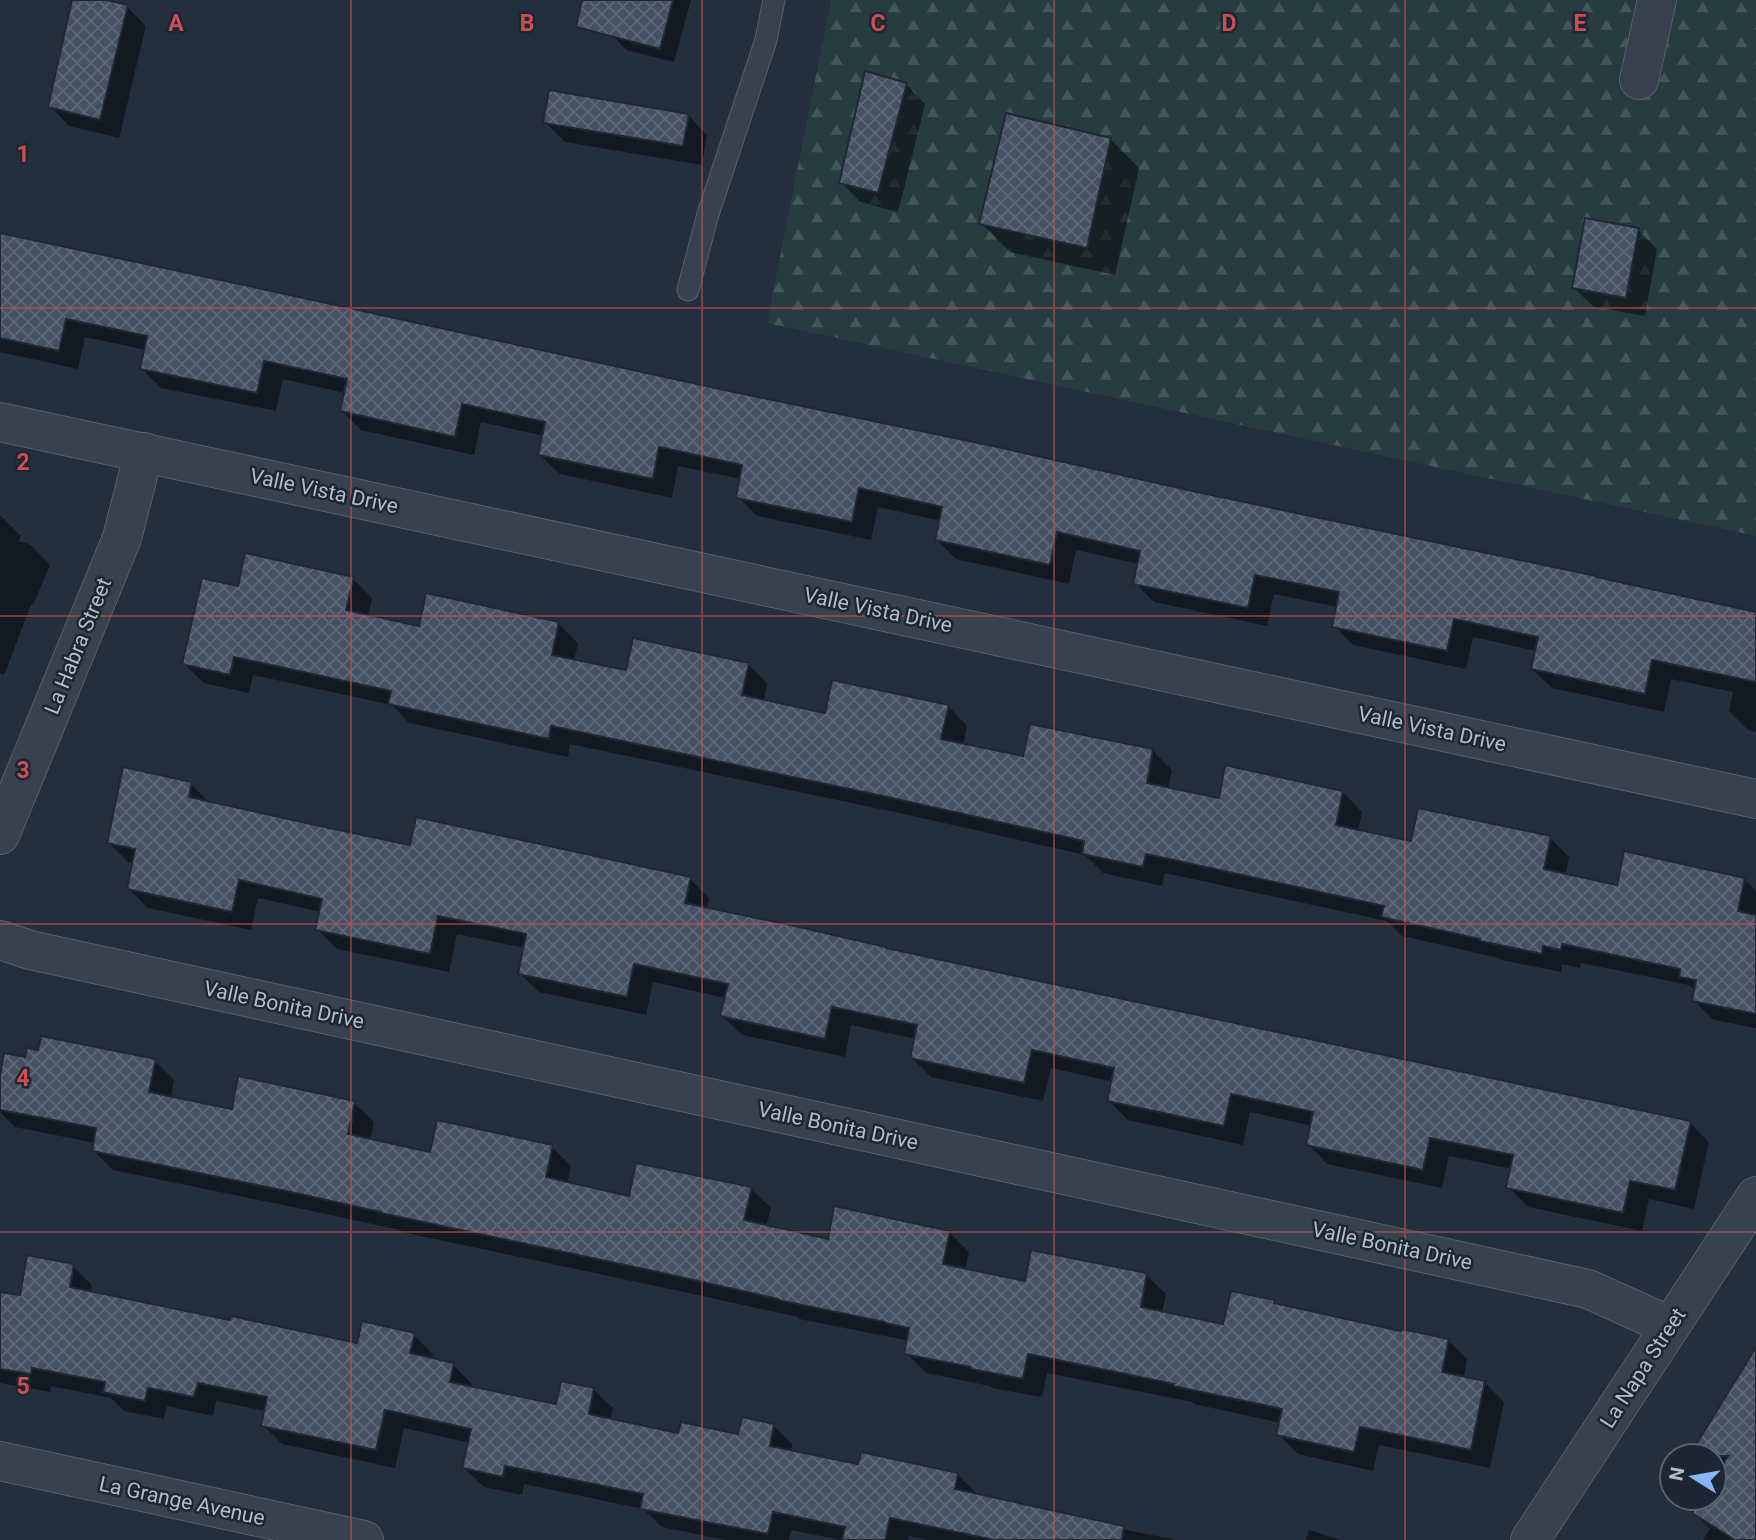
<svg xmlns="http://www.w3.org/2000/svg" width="1756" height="1540" viewBox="0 0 1756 1540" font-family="Roboto,sans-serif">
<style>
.forest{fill:url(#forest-firs)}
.shadow{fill:#0007;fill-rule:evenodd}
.building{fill:url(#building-cross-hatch);stroke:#1f2835;stroke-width:2}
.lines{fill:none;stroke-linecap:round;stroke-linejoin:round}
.lane-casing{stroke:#565f6c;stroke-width:23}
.street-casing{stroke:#565f6c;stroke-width:40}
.lane{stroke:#38414e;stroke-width:21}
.street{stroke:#38414e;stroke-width:38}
.grid{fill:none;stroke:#ce4d50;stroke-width:2;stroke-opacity:0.55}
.labels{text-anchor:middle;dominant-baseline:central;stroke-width:5;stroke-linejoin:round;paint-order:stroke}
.street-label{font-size:21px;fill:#b4bcc9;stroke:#1d2633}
.grid-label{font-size:23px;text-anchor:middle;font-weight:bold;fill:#ce4d50;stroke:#1d2633;stroke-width:5;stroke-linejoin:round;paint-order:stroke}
</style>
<defs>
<pattern id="forest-firs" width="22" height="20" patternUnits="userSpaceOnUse" patternTransform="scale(1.75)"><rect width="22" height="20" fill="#263c3f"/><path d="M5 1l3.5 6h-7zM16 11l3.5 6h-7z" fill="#435659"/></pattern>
<pattern id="building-cross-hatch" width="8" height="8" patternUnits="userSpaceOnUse" patternTransform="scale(1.75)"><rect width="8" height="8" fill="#455162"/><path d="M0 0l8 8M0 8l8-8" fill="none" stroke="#5d6877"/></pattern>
</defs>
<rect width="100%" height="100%" fill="#242f3e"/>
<path class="forest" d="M831,0h925v536l-989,-213z"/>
<g class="shadow">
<path d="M74,0h24l29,7 19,19 -27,112 -50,-12 -19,-20z"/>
<path d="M618,0h73l-17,62 -48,-12 -14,-15z"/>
<path d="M906,84l19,20 -27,108 -38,-10 -19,-20z"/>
<path d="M688,115l19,20 -5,30 -137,-23 -20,-20z"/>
<path d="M1110,139l29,29 -24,107 -105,-23 -29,-29z"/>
<path d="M1638,230l19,19 -12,67 -51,-9 -20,-19z"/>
<path d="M0,235l1756,378v119l-8,-2 -19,-19 4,-19 -62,-13 -7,33 -112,-24 -20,-19 4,-18 -63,-14 -7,32 -113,-24 -19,-19 4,-19 -64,-13 -7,32 -113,-24 -19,-19 4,-19 -63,-14 -7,34 -113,-25 -19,-19 4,-19 -63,-14 -7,33 -114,-24 -19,-19 3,-18 -63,-13 -6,32 -112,-24 -20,-19 4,-19 -63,-14 -7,33 -113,-25 -19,-19 3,-18 -62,-14 -7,32 -115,-23 -19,-19 4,-19 -61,-13 -7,32 -78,-17z"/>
<path d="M0,515l21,21 -2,5 12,4 19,20 -17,40h-2l-27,70 -4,-2z"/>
<path d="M353,579l19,19 -4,19 52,12 138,-6 20,20 -4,18 53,11 121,-8 19,19 -3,18 63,14 121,-9 19,20 -4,19 62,13 127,-8 20,20 -4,19 52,11 123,-8 19,20 -4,19 54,12 138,-5 19,19 -4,19 54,11 125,-8 12,12v137l-42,-8 -20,-19 2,-9 -7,-7 -108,-22 -1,5 -18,-4 -1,8 -60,-12 -2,-2 -97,-22 -15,-15 -222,-48 -3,13 -59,-13 -18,-18 -181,-41 -334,-70 -2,13 -159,-34 -17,-18 -139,-30 -4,18 -45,-10 -20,-19 55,-76z"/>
<path d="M191,784l20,20 201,43 278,32 19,19 -2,11 983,214 19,19 -15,67 -45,-10 -7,32 -114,-24 -20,-20 4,-18 -63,-13 -7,32 -115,-24 -19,-20 4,-18 -62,-14 -7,33 -115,-25 -19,-19 4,-19 -62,-14 -8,33 -112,-24 -19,-19 4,-19 -65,-14 -6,32 -103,-22 -20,-19 4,-18 -73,-16 -7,33 -107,-23 -20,-19 6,-25 -68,-14 -8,38 -112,-23 -20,-20 4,-17 -63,-14 -7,32 -103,-22 -20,-20 6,-25 -6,-1 -19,-19z"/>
<path d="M27,1059l128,2 19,19 -3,18 62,13 121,-8 20,19 -4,19 62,13 120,-7 19,19 -4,18 63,14 121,-9 20,19 -5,19 63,14 120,-9 20,20 -4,19 61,13 120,-9 20,19 -4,19 63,13 49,-24 3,3 126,28 45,7 19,19 -3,19 20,4 20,20 -14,66 -111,-23 -6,26 -75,-17 -20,-20 3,-11 -87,-19 -2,-2 -145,-29 -5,24 -50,-9 -2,-2 -64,-13 -20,-20v-11l-1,-2 -106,-21 -1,-2 -119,-26 -277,-59 -2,-2 -88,-19 -199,-41 -19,-19 1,-8 -80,-16 -15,-15v-27zM351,1115h3l-6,28h-3z"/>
<path d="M73,1266l19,19 -1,8 267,52 56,-10 19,19 -1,6 21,5 19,19 -1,4 87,18 35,-17 20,19 -3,13 70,14 60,1 33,-11 19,19 -1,8 68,14 98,8 19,19v3l122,28 78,16h-248l-19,-4 -1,4h-68l-49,-10 -2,10h-64l-63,-13 -19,-18 -119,-25 -2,11 -38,-8 -20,-19 6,-25 -66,-15 -9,40 -113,-24 -19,-19 3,-14 -50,-10 -3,15 -46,-10 -3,13 -40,-8 -13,-13 -60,-12 -1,6 -50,-9v-91l21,4z"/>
<path d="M1756,1360v180h-53l7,-11 -16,-16 9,-15h11v-42h-23z"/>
<path d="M1309,1530l32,10h-35z"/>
</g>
<g class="building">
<path d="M72,0h34l22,5 -28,115 -52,-13z"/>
<path d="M582,0h91l-13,49 -84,-22z"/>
<path d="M865,71l42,12 -29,110 -39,-10z"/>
<path d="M549,90l140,24 -6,32 -140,-23z"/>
<path d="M1006,113l105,25 -24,110 -108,-24z"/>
<path d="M1585,218l54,10 -13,70 -54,-10z"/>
<path d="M0,233l235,50 485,106 282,59 195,44 399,84v1l160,35v70l-104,-22 -7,34 -114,-25 7,-32 -84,-18 -7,32 -115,-24 7,-35 -84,-17 -7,33 -115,-24 7,-33 -83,-19 -7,33 -115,-25 7,-33 -83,-19 -7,34 -116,-24 6,-33 -83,-18 -6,32 -115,-24 7,-33 -83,-18 -7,33 -115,-26 7,-32 -83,-18 -7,32 -117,-24 7,-33 -81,-17 -7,32 -59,-13z"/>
<path d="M245,553l109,24 -8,33 73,16 7,-33 133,29 -7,33 74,15 7,-32 116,25 -7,32 83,18 7,-33 117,25 -8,34 82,17 7,-32 123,25 -6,34 72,15 6,-33 118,26 -7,34 75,16 7,-33 133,28 -7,33 73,16 7,-34 121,27 -7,33 18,4v99l-64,-13 4,-21 -17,-3 1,-8 -118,-25 -1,6 -18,-4 -1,8 -62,-13v-2l-99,-22 3,-11 -238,-52 -3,13 -61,-13 2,-13 -201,-45 -332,-70 -2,13 -161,-35 3,-13 -157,-34 -4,18 -48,-11 20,-86 36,8z"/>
<path d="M123,767l69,15 -3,15 131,29 90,19 6,-28 275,60 -6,26 101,21 100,23v1l805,173 -16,69 -45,-9 -7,32 -117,-25 7,-33 -83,-17 -7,32 -117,-25 7,-33 -82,-18 -7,32 -117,-25 7,-33 -82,-18 -8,33 -114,-25 7,-33 -85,-18 -7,32 -105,-23 8,-32 -94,-20 -7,33 -109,-23 8,-40 -88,-18 -8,38 -115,-24 7,-31 -83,-19 -7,32 -105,-23 8,-40 -28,-6z"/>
<path d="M41,1036l115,23 -7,33 83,17 6,-33 117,25 -7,33 82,18 7,-32 116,25 -7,32 83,19 7,-33 116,24 -8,33 84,19 6,-33 116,25 -7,33 82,17 6,-31 116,23 -6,34 82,17 8,-33 44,9 -1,3 127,28 1,-2 47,10 -7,33 43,9 -14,69 -111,-23 -6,25 -78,-17 6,-26 -109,-23 1,-2 -146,-30 -5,25 -52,-10v-2l-67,-13 5,-26 -24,-5v-1l-107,-22v-1l-120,-27 -277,-59v-1l-90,-20 -199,-41 4,-23 -96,-18v-35l4,-22 21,4 2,-9 11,2z"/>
<path d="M27,1255l47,9 -4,23 160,33 1,-4 126,27 5,-22 53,12 -5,20 44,10 -4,19 106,22 5,-23 33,7 -5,26 89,19 3,-11 57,12 4,-17 32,7 -4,22 88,18 3,-12 97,21 -3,16 169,37 -2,14h-128l-104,-22 -5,22h-43l3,-13 -72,-15 -5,22 -128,-25 3,-15 -138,-28 -2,11 -41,-9 9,-39 -86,-19 -9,40 -115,-24 6,-29 -69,-14 -4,14 -46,-9 -3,13 -42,-9 2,-10 -73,-14 -1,6 -31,-5v-77l20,3z"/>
<path d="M1756,1347v193h-21l-43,-27 9,-15h13v-20l14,-22h-39z"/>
</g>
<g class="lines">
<defs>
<path id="lane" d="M688,290l20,-76 58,-174 8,-40"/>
<g id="street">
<path d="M1639,80l18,-80"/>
<path d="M0,422l1756,377"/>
<path d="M0,835l122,-297 22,-86"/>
<path d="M0,940l30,10 1558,339 82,37"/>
<path d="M0,1461l364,79"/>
<path d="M1530,1540l226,-344"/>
</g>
</defs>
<use href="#lane" class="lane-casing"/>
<use href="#street" class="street-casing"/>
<use href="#lane" class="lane"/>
<use href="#street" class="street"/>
</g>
<path class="grid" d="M351,0v1540M702,0v1540M1054,0v1540M1405,0v1540M0,308h1756M0,616h1756M0,924h1756M0,1232h1756"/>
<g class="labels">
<g class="street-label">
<text transform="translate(324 491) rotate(12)">Valle Vista Drive</text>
<text transform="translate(878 610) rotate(12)">Valle Vista Drive</text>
<text transform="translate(78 646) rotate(-68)">La Habra Street</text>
<text transform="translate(1432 729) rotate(12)">Valle Vista Drive</text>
<text transform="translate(284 1005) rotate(12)">Valle Bonita Drive</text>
<text transform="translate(838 1126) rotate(12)">Valle Bonita Drive</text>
<text transform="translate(1392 1246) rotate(12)">Valle Bonita Drive</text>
<text transform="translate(1643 1368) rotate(-57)">La Napa Street</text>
<text transform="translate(182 1501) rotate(12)">La Grange Avenue</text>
</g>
</g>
<g class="grid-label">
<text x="176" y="31">A</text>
<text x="527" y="31">B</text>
<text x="878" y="31">C</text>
<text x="1229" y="31">D</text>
<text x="1580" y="31">E</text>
<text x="23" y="162">1</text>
<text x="23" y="470">2</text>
<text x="23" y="778">3</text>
<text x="23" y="1086">4</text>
<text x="23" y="1394">5</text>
</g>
<g transform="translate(1693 1477) rotate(281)"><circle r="33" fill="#1d2633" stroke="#59626f" stroke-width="2"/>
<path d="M0-5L12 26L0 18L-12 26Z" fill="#8ab4f8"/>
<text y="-10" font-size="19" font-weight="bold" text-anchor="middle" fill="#b4bcc9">N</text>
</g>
</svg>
